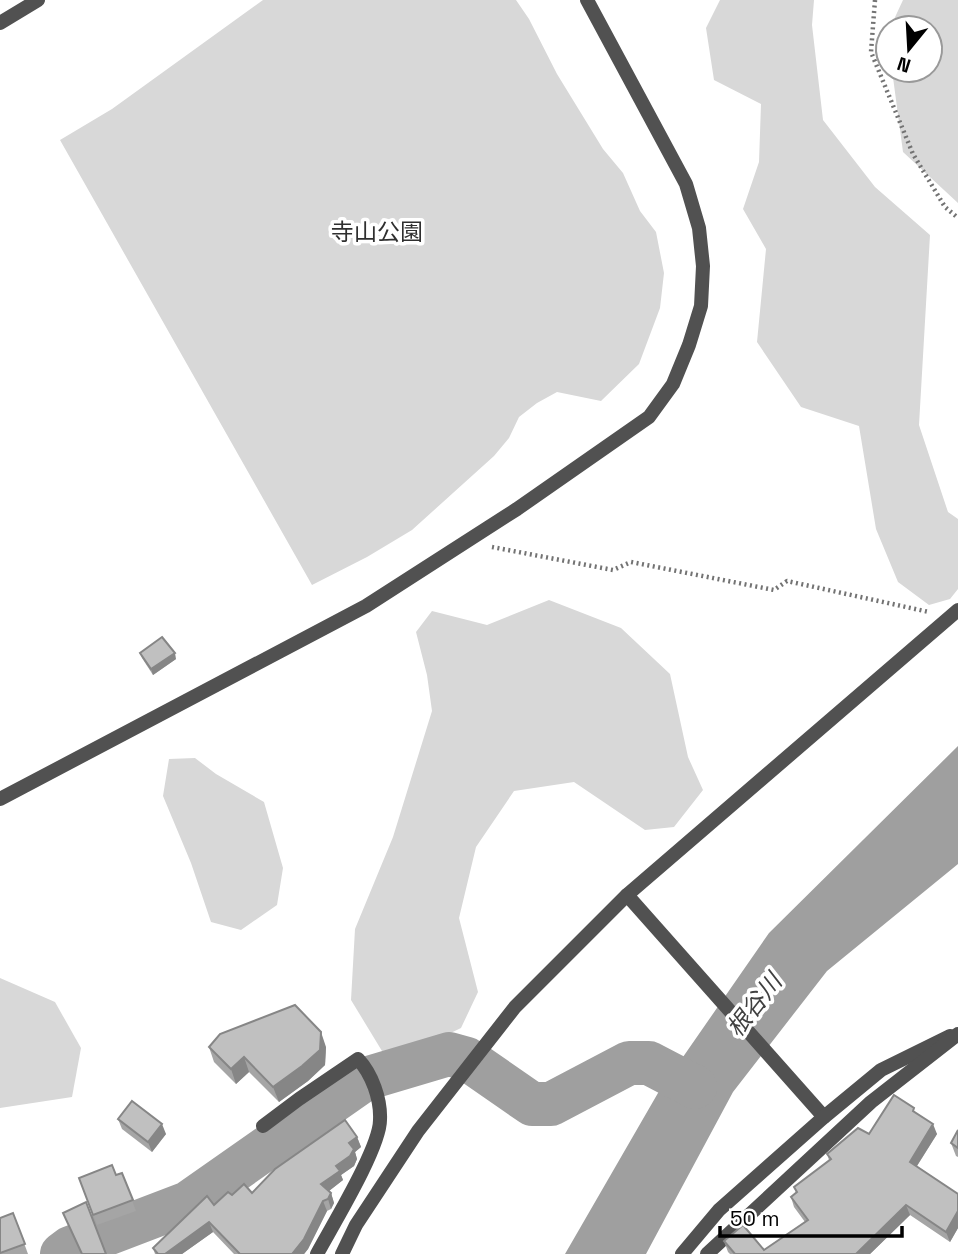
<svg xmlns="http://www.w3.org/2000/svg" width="958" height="1254" viewBox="0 0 958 1254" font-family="'Space Grotesk','Noto Sans JP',sans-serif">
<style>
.green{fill:#d8d8d8}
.water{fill:#9f9f9f}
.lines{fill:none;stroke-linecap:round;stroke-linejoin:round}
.river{stroke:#9f9f9f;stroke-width:44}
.path{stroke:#737373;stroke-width:4.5;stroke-dasharray:2 3.5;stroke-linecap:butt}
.pedestrian{stroke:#515151;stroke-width:14}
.minor{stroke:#515151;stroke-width:14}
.tertiary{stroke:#515151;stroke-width:14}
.wall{fill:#a5a5a5}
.shaded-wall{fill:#868686}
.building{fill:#c0c0c0;stroke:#868686;stroke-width:2}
.labels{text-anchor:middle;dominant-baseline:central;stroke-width:7;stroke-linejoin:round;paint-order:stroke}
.park-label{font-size:23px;fill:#2f2f2f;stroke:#fff}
.water-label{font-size:24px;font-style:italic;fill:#404040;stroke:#fff}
</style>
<rect width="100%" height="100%" fill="#fff"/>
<g class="green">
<path d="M263,0h253l13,19 28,55 46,75 20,24 17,38 16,21 8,41 -4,35 -21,56 -38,37 -44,-9 -20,11 -18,14 -10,21 -15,18 -82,74 -45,27 -55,28 -252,-445 52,-31z"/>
<path d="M720,0h94l-2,25 11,95 52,67 55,48 -11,190 29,87 10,7v70l-8,10 -21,6 -31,-23 -22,-53 -17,-103 -58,-19 -44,-65 9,-93 -23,-40 16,-47 2,-58 -47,-24 -8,-52z"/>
<path d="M903,0h55v203l-55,-51 -11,-82h38v-42h-40z"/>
<path d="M549,600l72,28 49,46 18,83 15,33 -29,37 -29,3 -71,-48 -60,9 -38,56 -17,71 19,74 -17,36 -50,24 -29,-1 -31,-51 4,-71 38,-92 39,-126 -5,-36 -11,-43 16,-21 55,14z"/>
<path d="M195,758l21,16 48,28 19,66 -6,37 -36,25 -30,-8 -20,-59 -28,-67 6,-37z"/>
<path d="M0,978l55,24 26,46 -9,49 -72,11z"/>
</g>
<path class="water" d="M958,746v118l-131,107 -94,121 -87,162h-81l93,-161 111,-160z"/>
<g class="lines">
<path class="river" d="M62,1254l8,-6 118,-45 177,-124 84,-25 18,5 65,45h19l78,-41h20l46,24"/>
<g class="path">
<path d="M875,0l-4,52 42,102 32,53 13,11"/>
<path d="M492,547l121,23 18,-8 143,28 13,-9 142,31"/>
</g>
<g class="pedestrian">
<path d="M627,895l197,222"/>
<path d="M682,1254l37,-44 105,-93 57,-47 69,-34"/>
</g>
<g class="minor">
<path d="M263,1126l36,-27 59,-40c14,15 23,40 22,61 0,28 -48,106 -63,134"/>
<path d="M342,1254l14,-29 62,-94 97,-124 112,-112 331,-285"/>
<path d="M707,1254l164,-152 87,-68"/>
</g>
<g class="tertiary">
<path d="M0,23l38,-23"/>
<path d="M0,799l366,-193 151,-97 132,-92 24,-33 16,-39 12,-39 2,-40 -4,-38 -13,-44 -99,-184"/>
</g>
</g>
<g class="wall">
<path d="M140,653l36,6 -23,16 -11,-17z"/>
<path d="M209,1047h117l-1,18 -17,16 -29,21 -30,-30 -13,12 -22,-22z"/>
<path d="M916,1113l21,21 -20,32 41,28v34l-8,14 -40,-27 -40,39h-140l-2,-2 -4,-11 40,9 41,-28 -11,-15 -3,-10 5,-4 -2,-6 35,-27 -2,-6z"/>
<path d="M118,1119l48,15 -14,18 -30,-23z"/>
<path d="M958,1130v27l-2,-1 -5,-13z"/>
<path d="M357,1137l4,10 -6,5 2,7 -3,7 -13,9 2,5 -14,11 2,2 3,10 -3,6 -4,2 -19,38 -4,5h-70l-21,-22 -31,22h-27l-2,-6 61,-43 18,-10 20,-2z"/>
<path d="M122,1173l14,38 -39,14 -18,-47 37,-3z"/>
<path d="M13,1213l15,41h-28v-36z"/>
</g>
<g class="shaded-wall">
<path d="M175,653l1,6 -23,16 -2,-6z"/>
<path d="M321,1032l5,15 -1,18 -17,16 -29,21 -6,-15z"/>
<path d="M244,1057l5,15 -13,12 -5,-15z"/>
<path d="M162,1124l4,10 -14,18 -4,-10z"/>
<path d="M933,1124l4,10 -24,38 -3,-10z"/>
<path d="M357,1137l4,10 -6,5 2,7 -3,7 -13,9 2,5 -18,14 -4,-10 15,-18 13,-23z"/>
<path d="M331,1193l3,10 -3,6 -3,-10z"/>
<path d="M323,1201l4,10 -19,38 -4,5h-12z"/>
<path d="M906,1205l4,10 -40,39h-14z"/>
<path d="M958,1211v17l-8,14 -4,-10z"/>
<path d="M209,1222l4,10 -31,22h-17z"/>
</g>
<g class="building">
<path d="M162,637l13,16 -24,16 -11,-16z"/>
<path d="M295,1005l26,27 -1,18 -18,16 -29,21 -29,-30 -13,12 -22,-22 11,-13z"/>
<path d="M894,1095l20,13 -1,3 20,13 -23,38 48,32v17l-12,21 -40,-27 -50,49h-121l-11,-13 19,-16 21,25 44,-30 -17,-23 6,-5 -3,-5 37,-28 -4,-5 31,-26 11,6z"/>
<path d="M132,1101l30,23 -14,18 -30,-23z"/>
<path d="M345,1120l12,17 -8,6 5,6 -4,7 -14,10 4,5 -19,13 10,9 -3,6 -5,2 -19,38 -12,15h-52l-31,-32 -44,32h-7l-5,-6 54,-52 7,9 14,-13 4,3 12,-11 8,9 23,-24z"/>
<path d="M958,1130v18l-7,-5z"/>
<path d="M112,1165l4,10 6,-2 11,27 -40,15 -14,-37z"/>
<path d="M86,1202l20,52h-24l-19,-41z"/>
<path d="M13,1213l12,31 -25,9v-35z"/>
</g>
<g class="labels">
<g class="park-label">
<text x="377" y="232">寺山公園</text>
</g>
<g class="water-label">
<text transform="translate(754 1005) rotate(-52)">根谷川</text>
</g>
</g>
<g transform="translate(909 49) rotate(198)"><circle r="33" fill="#ffffff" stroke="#999999" stroke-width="2"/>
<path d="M0-5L12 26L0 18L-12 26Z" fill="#000000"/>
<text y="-10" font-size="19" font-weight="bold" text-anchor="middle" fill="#000000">N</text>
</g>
<path d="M720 1226v10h182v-10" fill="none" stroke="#000000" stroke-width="3.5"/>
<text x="730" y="1226" font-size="21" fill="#000000" stroke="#ffffff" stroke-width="5" paint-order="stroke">50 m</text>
</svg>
